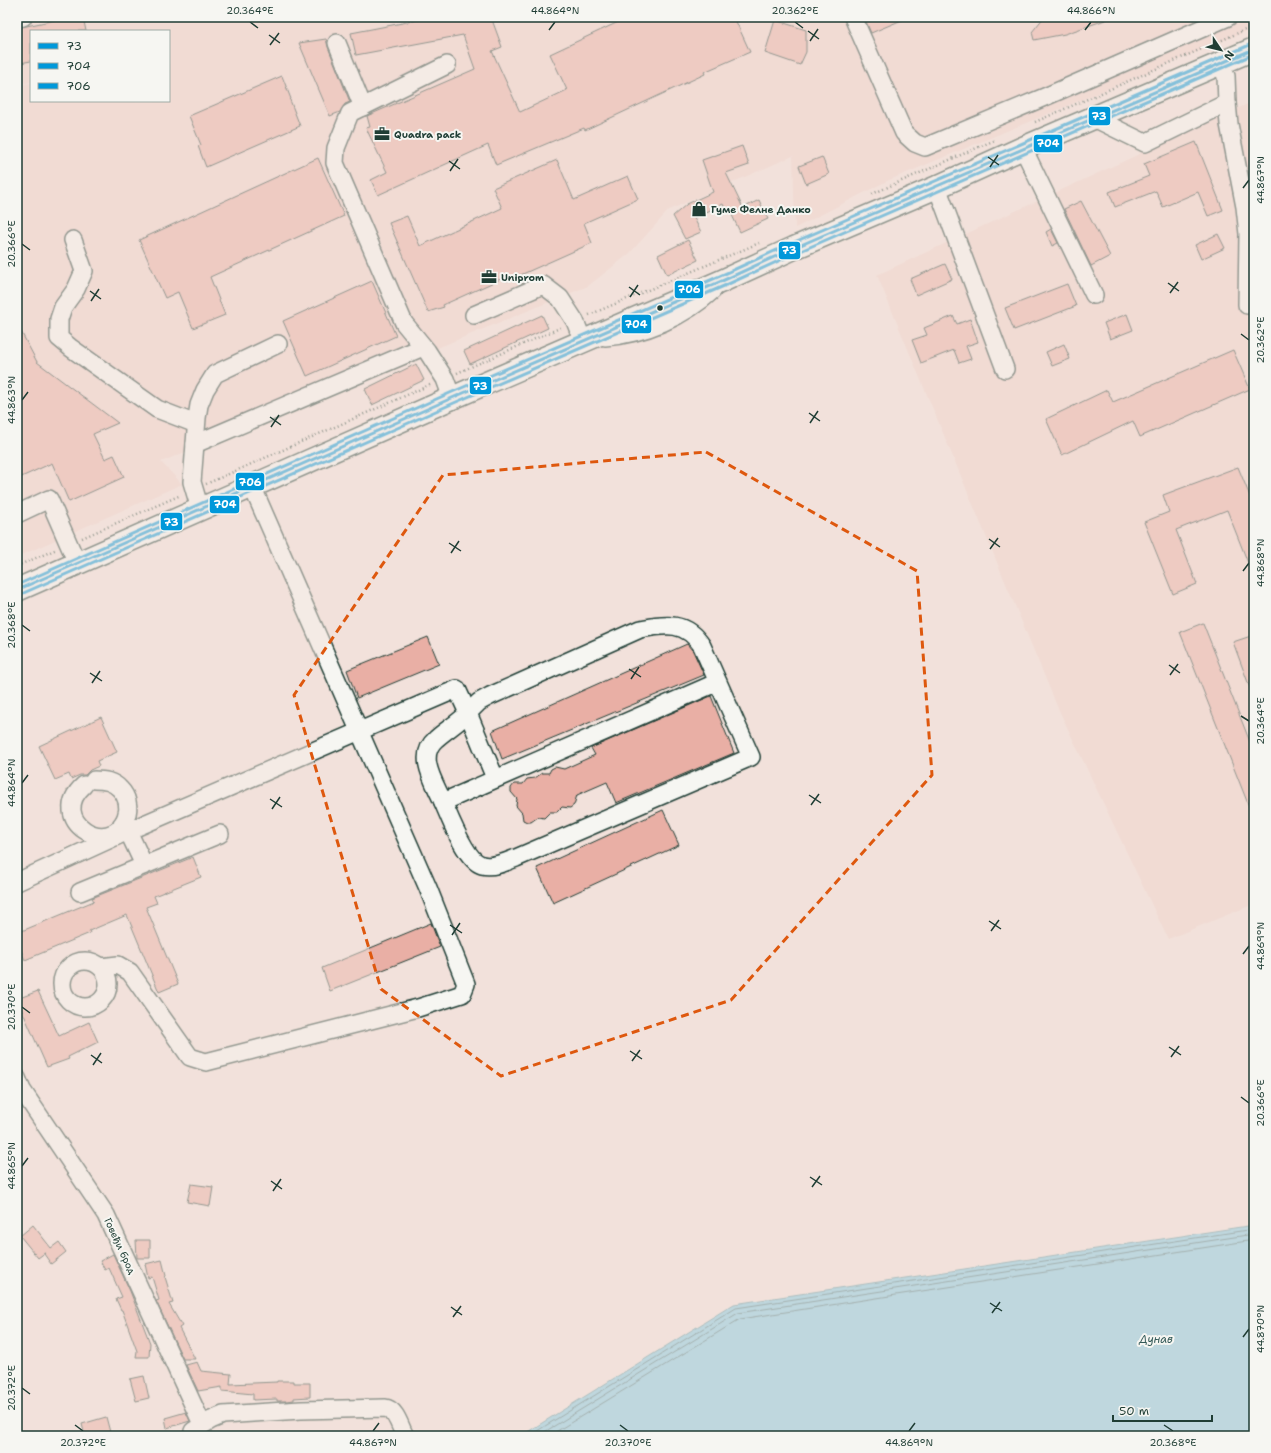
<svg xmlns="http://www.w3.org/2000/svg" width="1271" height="1453" viewBox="0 0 1271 1453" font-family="'Shantell Sans',sans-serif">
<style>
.built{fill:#efd2cb}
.water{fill:#81cae2;stroke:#5a929c}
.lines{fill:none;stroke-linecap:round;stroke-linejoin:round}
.shore{stroke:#46757a;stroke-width:1}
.building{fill:#e9afa5;stroke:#1f3d34}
.minor-casing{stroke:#1f3d34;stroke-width:20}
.major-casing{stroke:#1f3d34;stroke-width:25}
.path{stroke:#1f3d34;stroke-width:2.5;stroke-dasharray:1 3;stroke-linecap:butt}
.minor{stroke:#f6f6f2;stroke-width:17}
.major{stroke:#f6f6f2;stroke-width:22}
.bus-1-casing{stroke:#f6f6f2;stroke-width:6}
.bus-2-casing{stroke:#f6f6f2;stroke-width:6}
.bus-3-casing{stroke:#f6f6f2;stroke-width:6}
.bus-1{stroke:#0098da;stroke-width:3}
.bus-2{stroke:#0098da;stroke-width:3}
.bus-3{stroke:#0098da;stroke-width:3}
.marked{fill:none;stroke:#de580e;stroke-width:3;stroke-dasharray:8 5;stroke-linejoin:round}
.ticks{fill:none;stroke:#1f3d34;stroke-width:1.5}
.bus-dot{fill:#1f3d34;stroke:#f6f6f2;stroke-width:1.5}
.labels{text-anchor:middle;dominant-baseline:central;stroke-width:4;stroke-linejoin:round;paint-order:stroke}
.poi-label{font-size:10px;font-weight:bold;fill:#1f3d34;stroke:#f6f6f2;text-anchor:start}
.street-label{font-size:10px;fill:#1f3d34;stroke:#f6f6f2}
.water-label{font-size:11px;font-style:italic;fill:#335957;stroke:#f6f6f2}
.line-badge{stroke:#f6f6f2;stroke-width:1.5}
.badge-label{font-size:11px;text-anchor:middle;font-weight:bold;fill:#fff}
.neatline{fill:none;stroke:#1f3d34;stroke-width:1.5}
.ticks-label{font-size:10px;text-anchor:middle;fill:#1f3d34}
</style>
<rect width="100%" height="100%" fill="#f2e1db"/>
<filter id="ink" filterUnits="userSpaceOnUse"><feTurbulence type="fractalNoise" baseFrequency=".025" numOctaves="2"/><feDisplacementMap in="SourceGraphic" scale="8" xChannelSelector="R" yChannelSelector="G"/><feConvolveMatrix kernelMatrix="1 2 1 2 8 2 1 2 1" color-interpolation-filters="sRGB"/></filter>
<g filter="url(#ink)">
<g class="built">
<path d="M17,17h1237v11l-367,153 -92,47 -2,-72 -124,54 -40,44 -41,32 -427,176 21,22 -165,73v-472l14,-2v18h138v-70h-138v51l-14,3z"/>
<path d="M1254,101v803l-86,35 -111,-233 -180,-431z"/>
</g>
<path class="water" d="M1254,1225v211h-733l213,-132z"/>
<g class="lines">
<g class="shore">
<path d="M529,1436l207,-128 518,-79"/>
<path d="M538,1436l200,-123 516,-79"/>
<path d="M549,1436l191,-117 514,-79"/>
</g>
</g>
<g class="building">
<path d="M69,17h14l3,14h-55v30l-11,2 -3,-14v-21z"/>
<path d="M433,17h58l11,30 -10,4 28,61 47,-22 -17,-36 79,-37h105l16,35 -46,20 1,2 -120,56 -1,-2 -88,37 -8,-20 -110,50 -7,-15 16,-8 -21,-44 4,-1 -3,-11 108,-47 -12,-34 -107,20 -5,-22z"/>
<path d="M864,17h45l-38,16z"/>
<path d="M1044,17h64v2l-43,15 -31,6 -2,-8z"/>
<path d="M775,20l31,10v22l-6,13 -35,-12z"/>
<path d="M326,39l2,8 22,55 -5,2 -5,8 -10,4 -31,-73z"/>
<path d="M282,76l9,23 -1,1 10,26 -94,41 -8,-21 3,-1 -12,-29z"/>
<path d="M1196,142l27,68 -15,6 -10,-24 -35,15 -7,-16 -41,16 -6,-15 40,-16 -5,-12z"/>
<path d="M742,146l7,19 -23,8 17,35 16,-8 9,19 -28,13 -11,-23 -3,2 -3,-7 -29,14 7,14 -16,7 -12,-23 14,-12 26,-12 -11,-32z"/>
<path d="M822,157l7,17 -23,10 -7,-18z"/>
<path d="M318,158l26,58 -134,61 15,38 -32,13 -15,-36 -13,6 -26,-58z"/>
<path d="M557,160l17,40 54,-24 10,23 -54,24 8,20 -85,38 -2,-4 -62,28 1,2 -16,5 -39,-89 18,-7 13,30 82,-38 -9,-20z"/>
<path d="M1081,201l29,55 -19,10 -27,-57z"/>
<path d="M1051,229l7,14 -6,3 -6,-14z"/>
<path d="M1218,234l7,14 -24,11 -6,-14z"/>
<path d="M688,240l10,20 -31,15 -9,-20z"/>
<path d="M945,264l7,15 -36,16 -6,-16z"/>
<path d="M372,281l24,55 -89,40 -24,-55z"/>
<path d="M1067,284l9,22 -62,24 -9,-22z"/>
<path d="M1127,314l6,16 -23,9 -6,-16z"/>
<path d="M542,315l6,13 -78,36 -6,-13z"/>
<path d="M953,316l4,8 13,-5 8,23 -12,4 5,13 -12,4 -5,-13 -33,13 -9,-23 15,-5 -3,-7z"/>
<path d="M17,324l20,38 81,61 -25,11 12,25 9,-4 10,22 -55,25 -17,-39 -35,16z"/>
<path d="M1064,344l6,15 -18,7 -6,-14z"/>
<path d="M1233,350l17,39 -110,48 -7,-16 -71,34 -16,-36 61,-29 6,12z"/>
<path d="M416,364l8,16 -52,25 -7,-16z"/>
<path d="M1238,467l16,39v72l-27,-68 -51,20 21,54 -24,10 -29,-72 25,-10 -6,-17z"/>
<path d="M1203,623l51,129v67l-74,-187z"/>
<path d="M1254,635v61h-1l-20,-54z"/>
<path d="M428,637l11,27 -82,34 -10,-28z"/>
<path d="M687,644l6,7 11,24 -202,84 -10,-28z"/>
<path d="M711,696l23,57 -118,50 -9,-21 -30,13 -3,10 -4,3 -8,-1 -5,5h-7l-6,6 -6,-1 -7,5h-4l-4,-2 -1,-7 -6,-7 1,-7 -6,-7v-4l3,-4h9l4,-5 8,-1 7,-5h7l2,-4 4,-2 9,2 31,-14 -4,-7z"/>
<path d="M101,717l16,35 -20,9 2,5 -9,4 -5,5h-5l-9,4 -2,-5 -14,6 -16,-34z"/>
<path d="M663,810l16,35 -126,58 -16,-35z"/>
<path d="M193,857l8,20 -47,19 3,7 -11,4 32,77 -19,8 -32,-77 -38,16 1,2 -65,27 -8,-20v-7l77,-32 -2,-3z"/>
<path d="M431,923l9,24 -110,44 -8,-23z"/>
<path d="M38,991l21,45 30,-14 9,20 -30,15 1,2 -22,8 -30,-68z"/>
<path d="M191,1184l22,3 -3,19 -23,-4z"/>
<path d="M33,1225l18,23 8,-6 7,10 -15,12 -7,-10 2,-2 -8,6 -18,-22z"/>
<path d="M136,1240h14v18h-13z"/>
<path d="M113,1254l17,37 20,52 -1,14h-13l1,-6 -15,-41h-1l-5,-11 6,-2 -13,-29 -4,2 -5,-9z"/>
<path d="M162,1260l4,16 -1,1 8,26 -4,1 13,22 -3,2 16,31h-12l-27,-58 3,-1 -7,-23 -4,1 -3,-14z"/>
<path d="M197,1362l4,9 30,3 -1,10 47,-2v-1h17v2h16v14l-16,1v2l-8,1h-9v-2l-24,1v-6l-31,-3v-4l-24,4 -12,-26z"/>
<path d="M144,1376l5,22 -13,3 -6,-22z"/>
<path d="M186,1412l4,9 -23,7 -2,-10z"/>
<path d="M106,1417l5,19h-26l-3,-12z"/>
</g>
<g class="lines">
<defs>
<g id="minor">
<path d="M853,17l51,116 11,10 10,4 122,-51 181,-79"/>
<path d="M17,18l6,-1"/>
<path d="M337,43l26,64"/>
<path d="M447,65l-97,48 -14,35 -1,15 69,160 23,28 18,28 7,19"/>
<path d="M1227,103l2,21 16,83 3,27 -1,71"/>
<path d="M1094,118l51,25 82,-40 -1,-27 -6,-12"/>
<path d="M1023,148l71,147"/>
<path d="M937,187l68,182"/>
<path d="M73,240l11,31 -8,18 -13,18 -4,12v19l12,10 86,61 39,15"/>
<path d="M474,315l69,-30 17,13 15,23 8,20"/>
<path d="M605,337c39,-3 79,-20 108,-47"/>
<path d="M195,444l228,-97"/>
<path d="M200,509l-8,-27 5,-64 2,-13 6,-15 10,-16 63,-30"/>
<path d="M17,514l32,-15 28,64"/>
<path d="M495,778l-27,-65 11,-11 11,-6 150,-67c26,-5 46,-8 62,17l49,111 -235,101c-10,4 -23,10 -34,7 -16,-4 -32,-47 -39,-63l275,-120"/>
<path d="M84,785c-39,35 27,75 42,32 4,-10 1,-21 -6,-28 -7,-8 -16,-9 -26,-9"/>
<path d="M122,824l6,7 16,34"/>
<path d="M17,882l111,-51 329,-142 11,24c-11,11 -21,16 -32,26 -20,17 -1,44 7,63"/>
<path d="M80,892l140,-58"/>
<circle cx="85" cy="984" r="23"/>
<path d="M101,967l17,-2 12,7 60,85 16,5 212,-54 44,-14 4,-10 -38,-96 -176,-402"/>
<path d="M17,1078l5,12 84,125 96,209 -6,12"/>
<path d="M193,1431l18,-11 12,-5 78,-5 84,-2c11,1 15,19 20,28"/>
</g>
<path id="major" d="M17,590l435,-192 270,-117 72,-33 143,-61 86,-39 231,-99"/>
</defs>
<use href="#minor" class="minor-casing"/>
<use href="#major" class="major-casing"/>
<g class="path">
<path d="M1035,122l219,-96"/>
<path d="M872,194l123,-54"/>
<path d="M589,315l170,-72"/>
<path d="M457,373l105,-46"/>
<path d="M206,484l226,-100"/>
<path d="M82,538l99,-43"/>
<path d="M17,566l40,-17"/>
</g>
<use href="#minor" class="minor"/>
<use href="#major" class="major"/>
<defs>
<path id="bus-1" d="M17,590l435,-192 270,-117 72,-33 460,-199"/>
<path id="bus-2" d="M19,595l435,-192 270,-117 72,-33 458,-199"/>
<path id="bus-3" d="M17,585l433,-192 270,-117 72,-33 460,-199"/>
</defs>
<use href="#bus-1" class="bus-1-casing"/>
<use href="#bus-2" class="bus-2-casing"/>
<use href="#bus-3" class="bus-3-casing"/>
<use href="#bus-1" class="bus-1"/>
<use href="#bus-2" class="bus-2"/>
<use href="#bus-3" class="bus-3"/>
</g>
</g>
<path d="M0 0H1271V1453H0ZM706,452l211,119 15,204 -201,225 -230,76 -120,-87 -87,-294 149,-220z" fill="#f2e1db" fill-opacity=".55" fill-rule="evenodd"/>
<path class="marked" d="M706,452l211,119 15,204 -201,225 -230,76 -120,-87 -87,-294 149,-220z"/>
<path class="ticks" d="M250,22l8,6M795,22l8,6M549,30l6,-8M1085,30l6,-8M808,31l11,8M269,35l11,8M810,41l8,-12M270,45l9,-12M988,157l11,8M449,161l11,8M990,167l8,-12M450,171l8,-12M1243,188l6,-8M22,244l8,6M1168,283l11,8M629,287l11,8M90,291l11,8M1170,293l8,-11M630,297l8,-12M91,301l8,-12M1241,334l8,6M22,400l6,-8M809,413l11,8M270,417l11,8M810,423l8,-12M271,427l8,-12M989,539l11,8M449,543l12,8M990,549l8,-11M451,553l8,-12M1243,571l6,-8M22,625l8,6M1169,665l11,8M629,669l12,8M90,673l12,8M1170,675l8,-11M631,679l8,-12M92,683l8,-12M1241,716l8,5M22,783l6,-8M809,795l12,8M270,799l12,8M811,805l8,-11M272,809l8,-12M989,921l12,8M450,925l12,8M991,931l8,-11M452,935l8,-12M1243,954l6,-8M22,1007l8,6M1169,1047l12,8M630,1051l12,8M91,1055l11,8M1171,1057l8,-11M632,1061l8,-11M93,1065l8,-12M1241,1097l8,6M22,1166l6,-8M810,1177l12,8M271,1181l11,8M812,1187l8,-11M273,1191l8,-12M990,1303l12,8M451,1307l11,8M992,1313l8,-11M453,1317l8,-11M1243,1337l6,-8M22,1388l8,6M75,1425l8,6M620,1425l8,6M1164,1425l9,6M373,1431l6,-8M909,1431l6,-8"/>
<defs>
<symbol id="office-bare" viewBox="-9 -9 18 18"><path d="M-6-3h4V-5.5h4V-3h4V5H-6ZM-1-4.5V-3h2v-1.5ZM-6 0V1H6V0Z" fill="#1f3d34" stroke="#f6f6f2" stroke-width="2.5" paint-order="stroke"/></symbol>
<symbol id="shop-bare" viewBox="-9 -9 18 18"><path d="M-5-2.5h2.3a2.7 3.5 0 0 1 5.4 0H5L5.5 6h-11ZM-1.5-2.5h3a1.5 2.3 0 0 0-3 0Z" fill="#1f3d34" stroke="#f6f6f2" stroke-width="2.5" paint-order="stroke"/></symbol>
</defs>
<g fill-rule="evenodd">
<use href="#office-bare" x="371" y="123" width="22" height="22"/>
<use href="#shop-bare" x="688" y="198" width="22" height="22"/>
<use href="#office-bare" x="478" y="266" width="22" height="22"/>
</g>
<circle class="bus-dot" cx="660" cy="308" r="3.5"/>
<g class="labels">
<g class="poi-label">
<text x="394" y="134">Quadra pack</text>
<text x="711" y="209">Гуме Фелне Данко</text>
<text x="501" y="277">Uniprom</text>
</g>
<g class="street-label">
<text transform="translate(120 1246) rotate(65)">Говеђи брод</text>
</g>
<g class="water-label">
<text x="1156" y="1339">Дунав</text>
</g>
</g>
<g class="line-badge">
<rect x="1088" y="106" width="23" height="20" rx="4" fill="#0098da"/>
<rect x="1033" y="134" width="30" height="19" rx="4" fill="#0098da"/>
<rect x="778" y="241" width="23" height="19" rx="4" fill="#0098da"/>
<rect x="674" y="280" width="30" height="19" rx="4" fill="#0098da"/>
<rect x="621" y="314" width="31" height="20" rx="4" fill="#0098da"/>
<rect x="469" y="376" width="23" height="19" rx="4" fill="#0098da"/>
<rect x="235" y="472" width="30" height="19" rx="4" fill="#0098da"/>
<rect x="209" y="495" width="31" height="19" rx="4" fill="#0098da"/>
<rect x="160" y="512" width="23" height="19" rx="4" fill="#0098da"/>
</g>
<g class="badge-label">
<text x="1099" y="120">73</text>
<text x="1048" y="147">704</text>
<text x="789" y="254">73</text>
<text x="689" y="293">706</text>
<text x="636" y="328">704</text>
<text x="480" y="390">73</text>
<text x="250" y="486">706</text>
<text x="225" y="508">704</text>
<text x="171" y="526">73</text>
</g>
<rect width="1271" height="1453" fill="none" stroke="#f6f6f2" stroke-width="44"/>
<rect x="30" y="30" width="140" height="72" fill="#f6f6f2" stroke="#a0aca6"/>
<rect x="38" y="43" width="20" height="6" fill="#0098da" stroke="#a0aca6"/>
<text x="66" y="50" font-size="12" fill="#1f3d34">73</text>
<rect x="38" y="63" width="20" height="6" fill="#0098da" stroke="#a0aca6"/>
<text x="66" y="70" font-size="12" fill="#1f3d34">704</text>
<rect x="38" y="83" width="20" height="6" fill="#0098da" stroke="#a0aca6"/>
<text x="66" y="90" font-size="12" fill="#1f3d34">706</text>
<g transform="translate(1221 50) rotate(125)" stroke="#f6f6f2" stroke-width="3" paint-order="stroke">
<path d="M0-3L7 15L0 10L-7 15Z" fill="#1f3d34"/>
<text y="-6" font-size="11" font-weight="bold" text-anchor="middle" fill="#1f3d34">N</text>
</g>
<path d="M1113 1415v6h99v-6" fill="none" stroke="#1f3d34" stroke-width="2"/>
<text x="1119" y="1415" font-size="12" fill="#1f3d34" stroke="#f6f6f2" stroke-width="3" paint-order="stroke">50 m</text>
<rect x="22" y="22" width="1227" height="1409" class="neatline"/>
<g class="ticks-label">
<text x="250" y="14">20.364°E</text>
<text x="555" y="14">44.864°N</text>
<text x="795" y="14">20.362°E</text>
<text x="1091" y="14">44.866°N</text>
<text transform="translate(1260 180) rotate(-90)" y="4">44.867°N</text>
<text transform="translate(11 244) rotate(-90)" y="4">20.366°E</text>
<text transform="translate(1260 340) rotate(-90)" y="4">20.362°E</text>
<text transform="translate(11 400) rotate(-90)" y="4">44.863°N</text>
<text transform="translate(1260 563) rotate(-90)" y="4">44.868°N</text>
<text transform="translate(11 625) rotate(-90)" y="4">20.368°E</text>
<text transform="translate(1260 721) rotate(-90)" y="4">20.364°E</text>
<text transform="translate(11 783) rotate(-90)" y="4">44.864°N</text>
<text transform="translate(1260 946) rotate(-90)" y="4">44.869°N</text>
<text transform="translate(11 1007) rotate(-90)" y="4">20.370°E</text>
<text transform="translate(1260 1103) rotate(-90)" y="4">20.366°E</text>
<text transform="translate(11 1166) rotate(-90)" y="4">44.865°N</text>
<text transform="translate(1260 1329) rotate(-90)" y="4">44.870°N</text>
<text transform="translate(11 1388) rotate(-90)" y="4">20.372°E</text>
<text x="83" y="1446">20.372°E</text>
<text x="373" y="1446">44.867°N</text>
<text x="628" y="1446">20.370°E</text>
<text x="909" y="1446">44.869°N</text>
<text x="1173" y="1446">20.368°E</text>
</g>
</svg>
